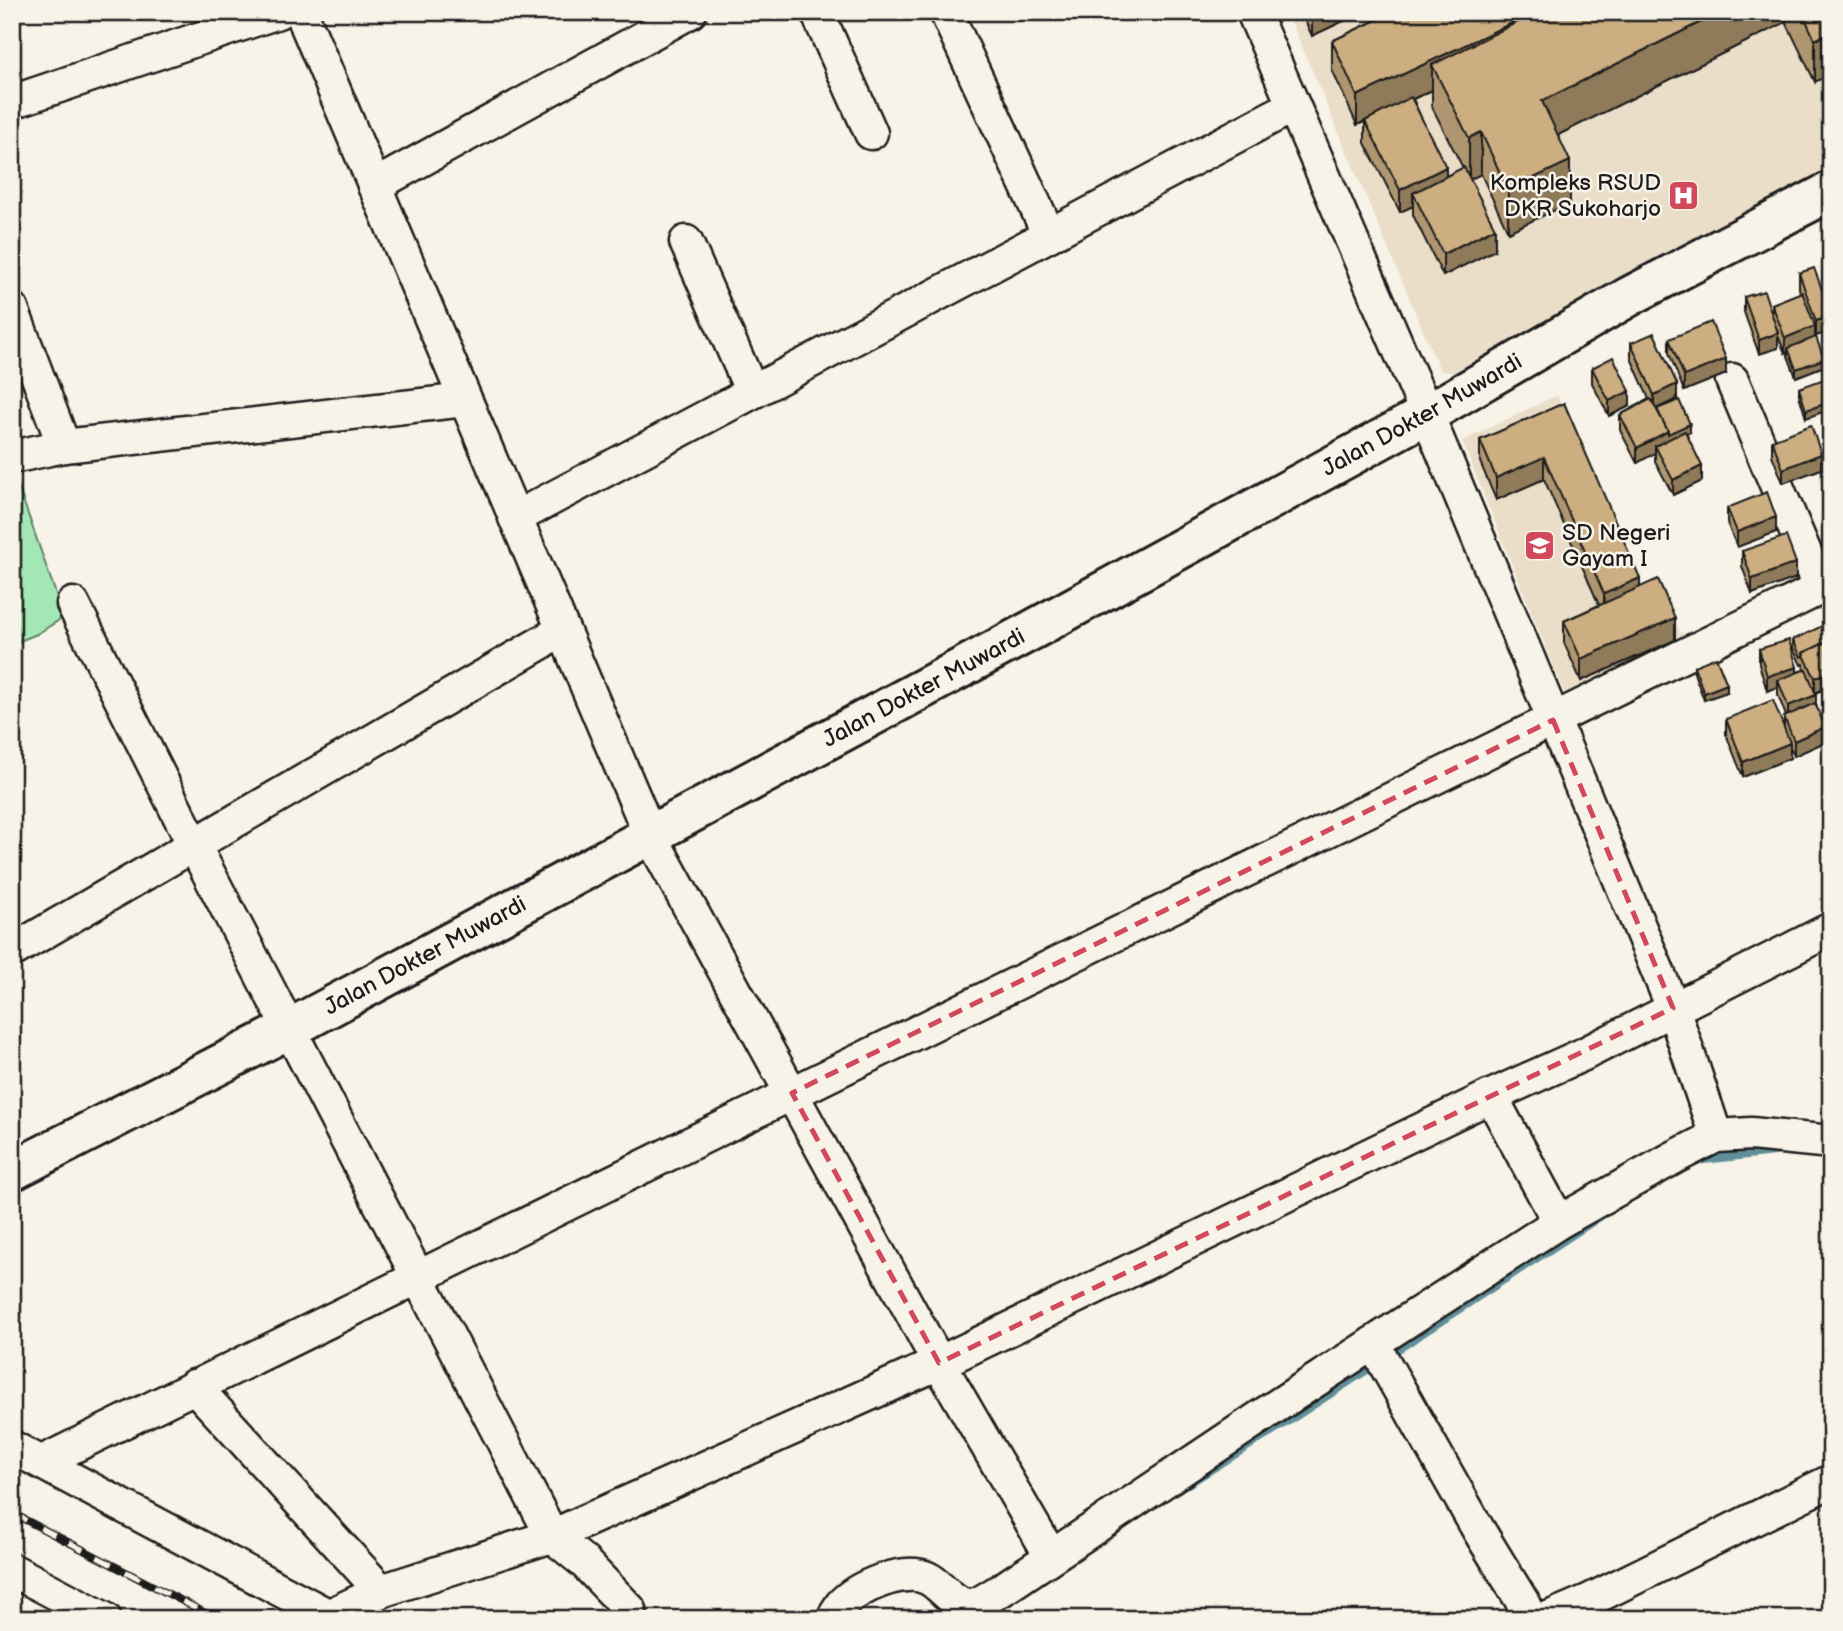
<svg xmlns="http://www.w3.org/2000/svg" width="1843" height="1631" viewBox="0 0 1843 1631" font-family="'Balsamiq Sans',sans-serif">
<style>
.built{fill:#eadec9;fill-rule:evenodd}
.green{fill:#a3e8b4;stroke:#608268;stroke-width:2}
.lines{fill:none;stroke-linecap:round;stroke-linejoin:round}
.stream{stroke:#608f99;stroke-width:8}
.minor-casing{stroke:#1c1c1c;stroke-width:37}
.secondary-casing{stroke:#1c1c1c;stroke-width:44}
.minor{stroke:#f7f3e8;stroke-width:32}
.secondary{stroke:#f7f3e8;stroke-width:38}
.rail-casing{stroke:#1c1c1c;stroke-width:8}
.rail{stroke:#f7f3e8;stroke-width:5;stroke-dasharray:16;stroke-linecap:butt}
.wall{fill:#af966f;stroke:#1c1c1c;stroke-width:2;fill-rule:evenodd}
.shaded-wall{fill:#8f7a5a;stroke:#1c1c1c;stroke-width:2}
.building{fill:#ccae81;stroke:#1c1c1c;stroke-width:2}
.marked{fill:none;stroke:#d1495b;stroke-width:5;stroke-dasharray:14 9;stroke-linejoin:round}
.labels{text-anchor:middle;dominant-baseline:central;stroke-width:5;stroke-linejoin:round;paint-order:stroke}
.poi-label{font-size:23px;fill:#1c1c1c;stroke:#f7f3e8;text-anchor:end}
.street-label{font-size:23px;fill:#1c1c1c;stroke:#f7f3e8}
</style>
<rect width="100%" height="100%" fill="#f7f3e8"/>
<filter id="ink" filterUnits="userSpaceOnUse"><feTurbulence type="fractalNoise" baseFrequency=".0143" numOctaves="2"/><feDisplacementMap in="SourceGraphic" scale="14" xChannelSelector="R" yChannelSelector="G"/><feConvolveMatrix kernelMatrix="1 2 1 2 8 2 1 2 1" color-interpolation-filters="sRGB"/></filter>
<g filter="url(#ink)">
<g class="built">
<path d="M1287,12h85l176,23 -79,145 12,-6 27,58 34,-89 244,-121 29,59 16,-7v106l-364,196 -27,-6z"/>
<path d="M1557,395l90,202 12,-5 28,52 -120,56 -105,-259zM1564,425l40,191 -60,-137 -48,21zM1674,640l-92,41 -17,-38z"/>
</g>
<path class="green" d="M16,480l48,137 -27,17 -25,10v-163z"/>
<g class="lines">
<g class="stream">
<path d="M1695,1161l88,-10"/>
<path d="M1388,1356l218,-143"/>
<path d="M1188,1484l99,-62 91,-59"/>
</g>
<defs>
<g id="minor">
<path d="M301,12l349,823 289,528 112,193"/>
<path d="M817,12l54,121"/>
<path d="M946,12l103,223"/>
<path d="M1253,12l174,402 246,594 43,128"/>
<path d="M12,102l266,-90"/>
<path d="M374,186l316,-174"/>
<path d="M686,242l66,150"/>
<path d="M12,309l52,137"/>
<path d="M1732,380l88,208"/>
<path d="M12,457l52,-11 401,-46"/>
<path d="M515,518l778,-412"/>
<path d="M73,604l121,241 358,691 32,26 46,48"/>
<path d="M12,951l551,-321"/>
<path d="M1491,1096l68,126"/>
<path d="M1373,1343l105,186 55,90"/>
<path d="M194,1386l187,205"/>
<path d="M12,1447l323,172"/>
<path d="M42,1462l1789,-879"/>
<path d="M12,1570l93,49"/>
<path d="M330,1615l51,-24 171,-55 387,-173 552,-267 91,-41 249,-126"/>
<path d="M833,1619c2,-5 5,-10 8,-14 16,-18 63,-38 86,-27 14,6 25,26 41,27 11,1 25,-11 35,-16l272,-182 284,-185 116,-65 41,-21 35,-2 80,8"/>
<path d="M1546,1619l42,-18 243,-120"/>
</g>
<g id="secondary">
<path id="s1" d="M12,1171l277,-142 745,-400 393,-215 203,-118 201,-105"/>
</g>
</defs>
<use href="#minor" class="minor-casing"/>
<use href="#secondary" class="secondary-casing"/>
<use href="#minor" class="minor"/>
<use href="#secondary" class="secondary"/>
<defs>
<path id="rail" d="M12,1513l205,106"/>
</defs>
<use href="#rail" class="rail-casing"/>
<use href="#rail" class="rail"/>
</g>
<g class="wall">
<path d="M1301,12h53v4l-42,20z"/>
<path d="M1372,12h459l-16,70 -29,-60 -228,113 12,68 -62,29 -27,-58 -11,5 25,71 -52,26 -30,-61v-9l-13,6 -35,-69v-21l-8,3 -25,-55v-29l44,-21zM1432,90v17l31,61 -17,8 -33,-77z"/>
<path d="M1799,273l26,24v-13l6,-3v33l-15,22 -1,-2 9,32 -28,11 -8,-21v-4l-3,1 -7,-17v12l-19,6 -15,-42v-15l28,17v-10l28,-11 -1,-5z"/>
<path d="M1669,339l57,35 -42,17 -15,-38z"/>
<path d="M1631,343l46,56 -21,10 34,23 -4,2 16,47 -29,14 -18,-34v-8l-18,10 -17,-33v-15l29,-16 -18,-41z"/>
<path d="M1831,354v25l-3,-9v-15z"/>
<path d="M1592,368l38,38 -21,10 -17,-33z"/>
<path d="M1799,388l32,2 -25,28 -7,-23z"/>
<path d="M1564,403l76,184 35,53 -94,41 -17,-38v-22l35,-16 -55,-126 -48,21 -16,-38v-22z"/>
<path d="M1772,440l49,29 -38,14 -11,-28z"/>
<path d="M1727,508l49,24 -39,15 -10,-24z"/>
<path d="M1742,551l54,27 -44,16 -10,-28z"/>
<path d="M1831,602v33l-7,-15v-15z"/>
<path d="M1793,640l38,46 -16,7 1,11 9,38 -31,14 -4,-9v11l-47,19 -17,-43v-15l58,7v-9l2,-1 -8,-21v-8l-11,4 -8,-27v-15l38,23 7,-2 -1,-6 -2,1 -8,-17z"/>
<path d="M1694,666l33,26 -23,8 -10,-27z"/>
<path d="M1831,699v23l-4,-7v-15z"/>
</g>
<g class="shaded-wall">
<path d="M1315,12h39v4l-42,20v-22z"/>
<path d="M1381,12h38l-38,18z"/>
<path d="M1535,12h14l-117,53v25l-75,35v-29z"/>
<path d="M1721,12h65v10l-244,121v-42z"/>
<path d="M1831,32v42l-16,8v-42z"/>
<path d="M1481,132v42l-12,6v-42z"/>
<path d="M1570,161v42l-62,29v-42z"/>
<path d="M1446,167v22l-33,4v13l-13,6v-22z"/>
<path d="M1495,228v22l-52,26v-22z"/>
<path d="M1831,316v15l-15,5v-15z"/>
<path d="M1815,326v15l-27,7v4l-3,1v-15z"/>
<path d="M1778,333v15l-19,6v-14z"/>
<path d="M1726,359v15l-42,17v-15z"/>
<path d="M1824,359v7l-28,11v-8z"/>
<path d="M1677,384v15l-23,11v-15z"/>
<path d="M1630,391v15l-21,10v-15z"/>
<path d="M1831,402v7l-25,9v-8z"/>
<path d="M1690,424v8l-35,14v7l-18,10v-15l31,-17z"/>
<path d="M1821,454v15l-38,14v-14z"/>
<path d="M1544,457v22l-48,21v-22z"/>
<path d="M1702,466v15l-29,14v-15z"/>
<path d="M1776,517v15l-39,15v-15z"/>
<path d="M1796,563v15l-44,16v-15z"/>
<path d="M1640,578v22l-36,16v-22z"/>
<path d="M1675,618v22l-94,41v-22z"/>
<path d="M1797,667v15l-19,-2v7l-11,4v-15z"/>
<path d="M1831,671v15l-16,7v-15z"/>
<path d="M1727,684v8l-23,8v-7z"/>
<path d="M1816,695v15l-28,11v-15z"/>
<path d="M1825,727v15l-31,14v-15z"/>
<path d="M1790,743v15l-47,19v-15z"/>
<path d="M21,1119v15l-9,4v-14z"/>
</g>
<g class="building">
<path d="M1393,12h142l-178,84 -25,-55z"/>
<path d="M1538,12h183l-179,89 28,60 -62,29 -27,-58 -12,6 -37,-73z"/>
<path d="M1802,12h29v20l-16,8z"/>
<path d="M1411,97l35,70 -46,23 -35,-69z"/>
<path d="M1464,167l31,61 -52,26 -30,-61z"/>
<path d="M1814,268l17,46v2l-15,5 -17,-48z"/>
<path d="M1831,281v18l-6,-15z"/>
<path d="M1764,291l14,42 -19,7 -15,-43z"/>
<path d="M1802,292l13,34 -30,12 -13,-34z"/>
<path d="M1711,322l15,37 -42,17 -15,-37z"/>
<path d="M1654,333l23,51 -23,11 -23,-52z"/>
<path d="M1816,337l8,22 -28,10 -8,-21z"/>
<path d="M1613,357l17,34 -21,10 -17,-33z"/>
<path d="M1827,378l4,12v12l-25,8 -7,-22z"/>
<path d="M1651,399l17,32 -31,17 -17,-33z"/>
<path d="M1679,400l11,24 -22,10v-3l-11,-22z"/>
<path d="M1564,403l76,175 -36,16 -60,-137 -48,21 -16,-38z"/>
<path d="M1811,425l10,29 -38,15 -11,-29z"/>
<path d="M1685,431l17,35 -29,14 -18,-34z"/>
<path d="M1767,492l9,25 -39,15 -10,-24z"/>
<path d="M1786,536l10,27 -44,16 -10,-28z"/>
<path d="M1658,579l17,39 -94,41 -17,-38z"/>
<path d="M1831,602v18l-7,-15z"/>
<path d="M1822,626l7,15 -26,12v3l-2,1 -8,-17z"/>
<path d="M1789,640l8,27 -30,9 -8,-27z"/>
<path d="M1831,640v31l-16,7 -12,-25z"/>
<path d="M1716,657l11,27 -23,9 -10,-27z"/>
<path d="M1806,669l10,26 -28,11 -10,-26z"/>
<path d="M1773,700l17,43 -47,19 -17,-43z"/>
<path d="M1815,703l10,24 -31,14 -10,-24z"/>
<path d="M12,1100l9,19 -9,5z"/>
</g>
</g>
<path class="marked" d="M1553,720l120,288 -734,355 -147,-270z"/>
<defs>
<symbol id="hospital-square" viewBox="-11 -11 22 22"><rect x="-9" y="-9" width="18" height="18" rx="4" fill="#d1495b" stroke="#f7f3e8"/><path d="M-5-5h3v3.5h4V-5h3V5h-3V1.5h-4V5h-3Z" fill="#fff"/></symbol>
<symbol id="school-square" viewBox="-11 -11 22 22"><rect x="-9" y="-9" width="18" height="18" rx="4" fill="#d1495b" stroke="#f7f3e8"/><path d="M0-5L7-2L0 1L-7-2ZM-4 1L0 2.5L4 1V4Q0 6-4 4Z" fill="#fff"/></symbol>
</defs>
<g fill-rule="evenodd">
<use href="#hospital-square" x="1666" y="178" width="35" height="35"/>
<use href="#school-square" x="1522" y="528" width="35" height="35"/>
</g>
<g class="labels">
<g class="poi-label">
<text x="1661" y="183">Kompleks RSUD<tspan x="1661" dy="26">DKR Sukoharjo</tspan></text>
<text x="1562" y="533" text-anchor="start">SD Negeri<tspan x="1562" dy="26">Gayam I</tspan></text>
</g>
<g class="street-label">
<text stroke="none"><textPath href="#s1" startOffset="1600">Jalan Dokter Muwardi</textPath></text>
<text stroke="none"><textPath href="#s1" startOffset="1032">Jalan Dokter Muwardi</textPath></text>
<text stroke="none"><textPath href="#s1" startOffset="466">Jalan Dokter Muwardi</textPath></text>
</g>
</g>
<rect width="1843" height="1631" fill="none" stroke="#f7f3e8" stroke-width="42"/>
<rect x="21" y="21" width="1801" height="1589" fill="none" stroke="#1c1c1c" stroke-width="2.5" filter="url(#ink)"/>
</svg>
